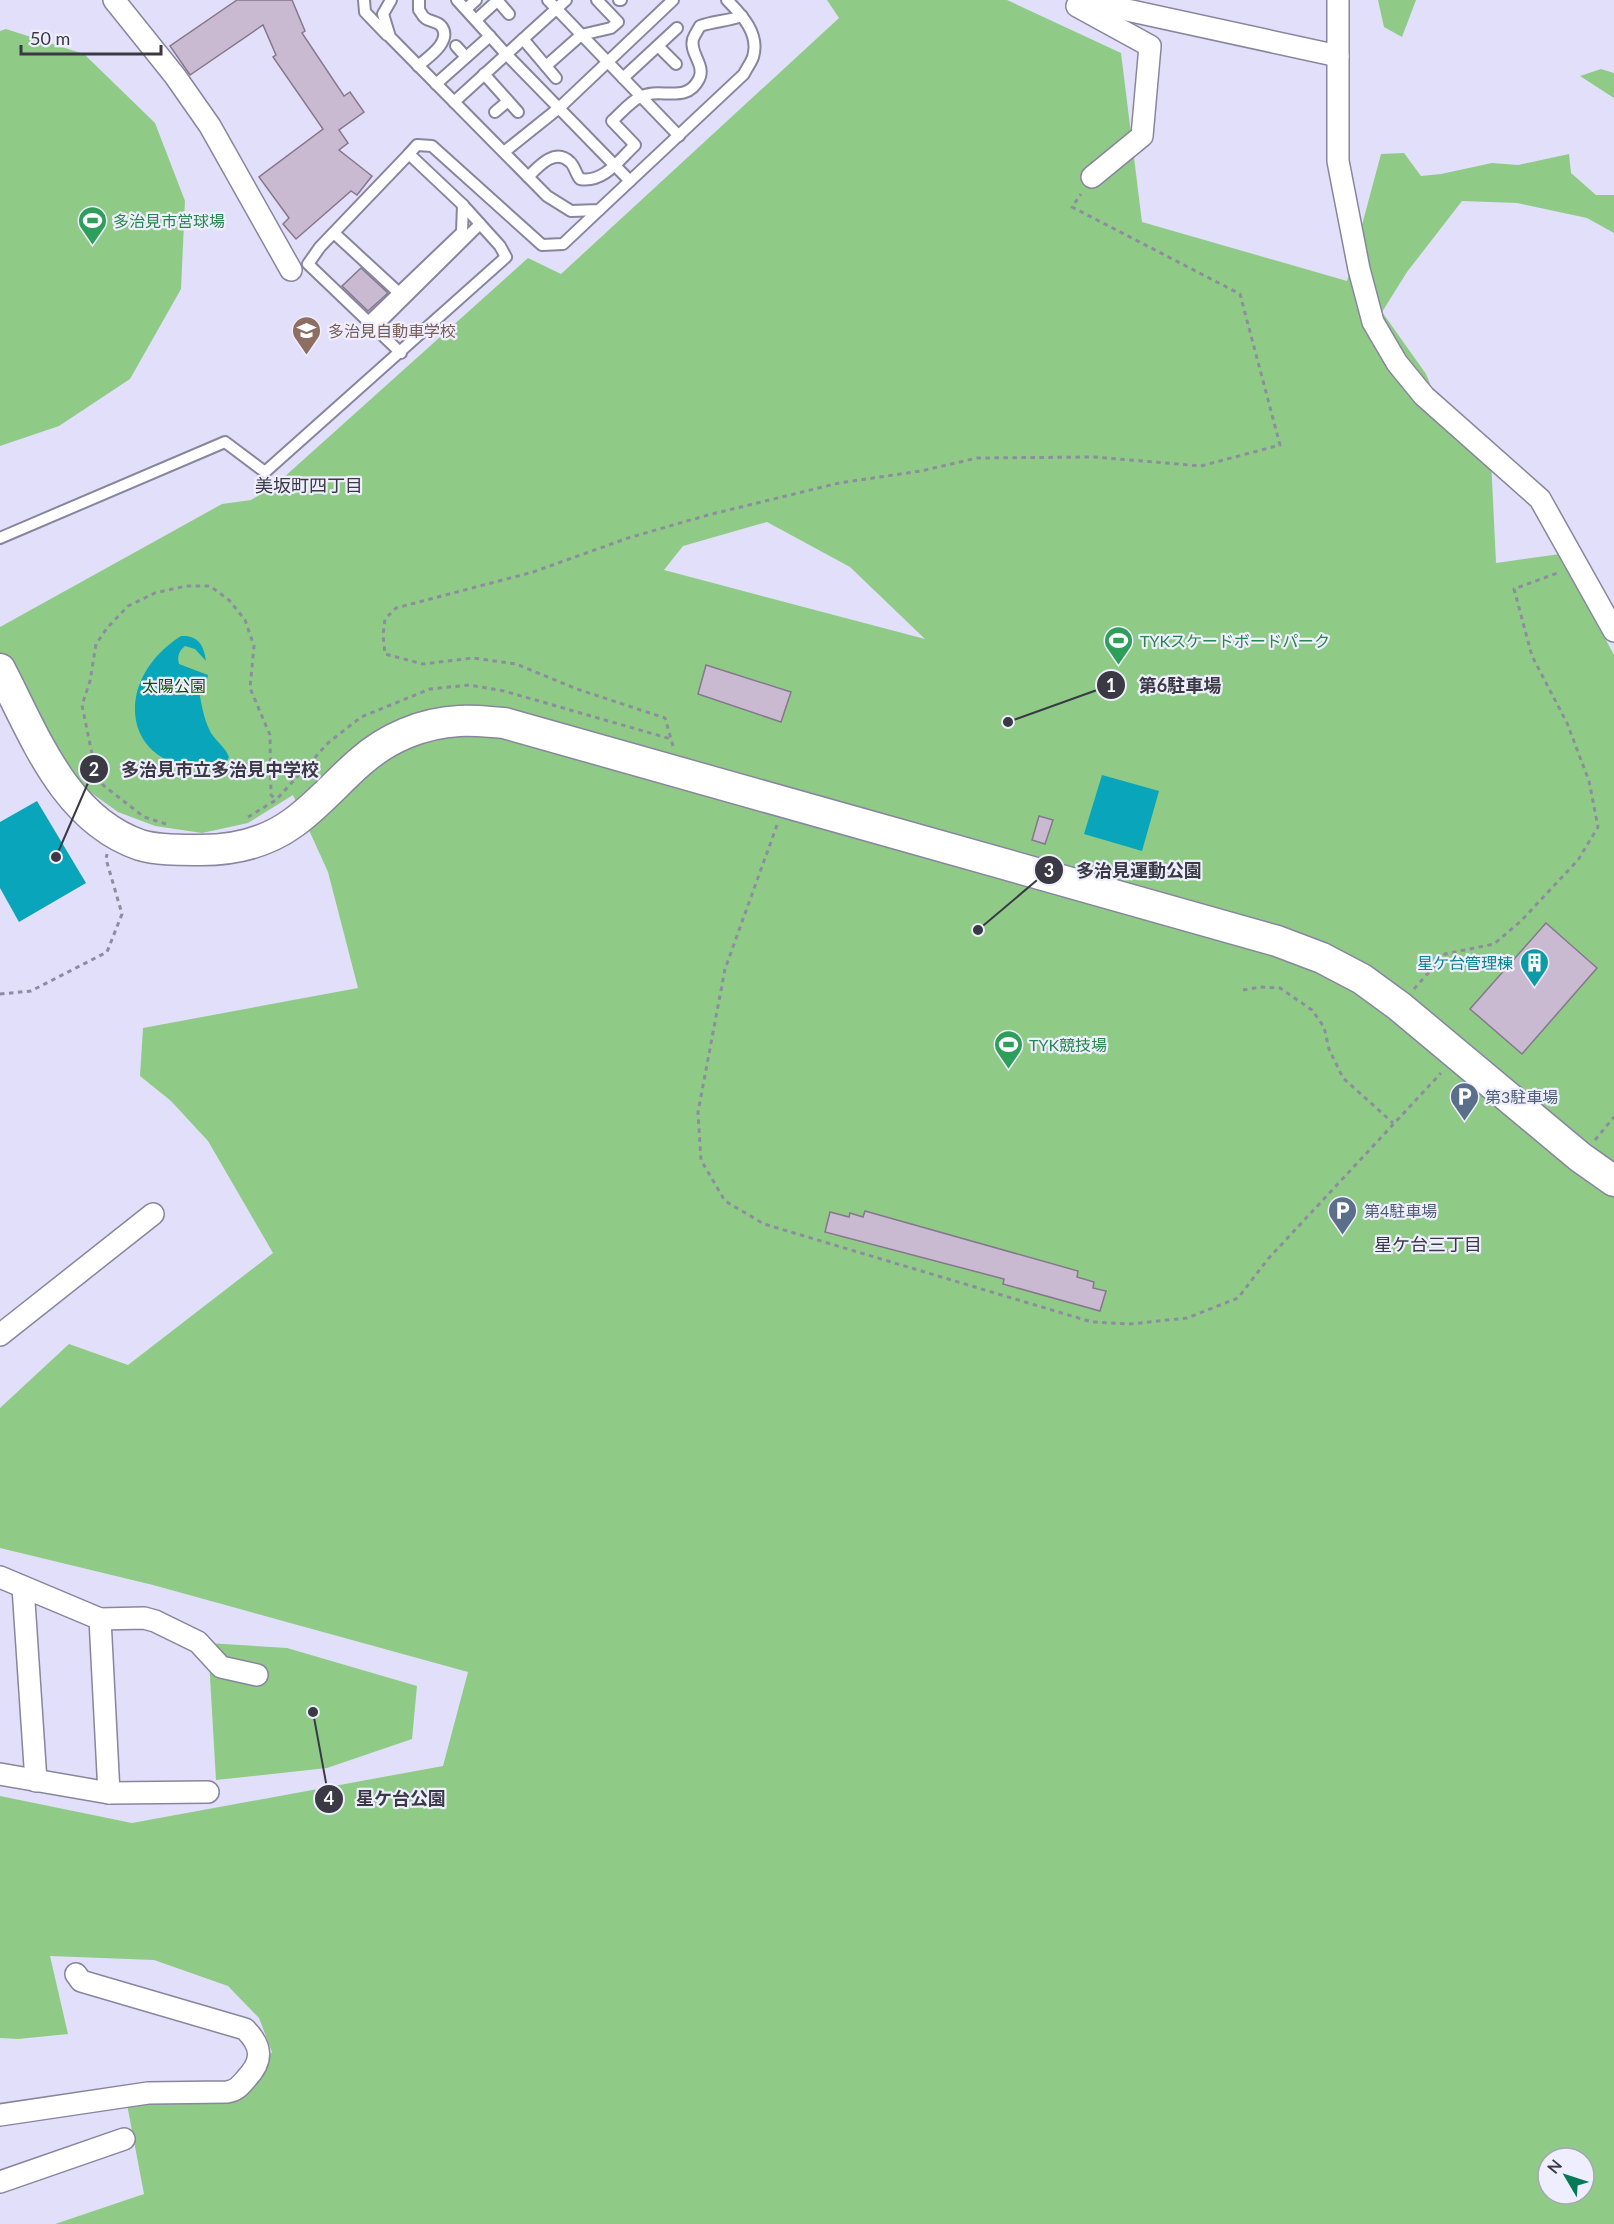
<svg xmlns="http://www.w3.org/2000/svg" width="1614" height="2224" viewBox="0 0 1614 2224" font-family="Lato,'Noto Sans JP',sans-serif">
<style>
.green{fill:#8fcb87;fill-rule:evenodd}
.water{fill:#08a5bb}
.building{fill:#c9bad2;stroke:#86778d;stroke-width:1.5}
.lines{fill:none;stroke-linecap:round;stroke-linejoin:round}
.lane-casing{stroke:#88859e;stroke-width:14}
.street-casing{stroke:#88859e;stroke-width:24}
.secondary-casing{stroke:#88859e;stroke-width:33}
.path{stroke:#8e8c9f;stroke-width:3;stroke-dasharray:4.5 4.5;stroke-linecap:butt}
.lane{stroke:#fff;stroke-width:10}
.street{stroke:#fff;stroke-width:21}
.secondary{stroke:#fff;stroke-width:30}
.labels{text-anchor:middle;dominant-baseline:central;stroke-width:4.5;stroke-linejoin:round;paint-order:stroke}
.leisure-label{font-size:16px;fill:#27864d;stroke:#efeefe;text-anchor:start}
.education-label{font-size:16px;fill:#785e54;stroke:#efeefe;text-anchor:start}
.park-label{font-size:16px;fill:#104d07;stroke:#efeefe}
.culture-label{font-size:16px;fill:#0d838f;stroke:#efeefe;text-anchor:end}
.service-label{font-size:16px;fill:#4e5e75;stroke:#efeefe;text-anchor:start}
.neighbourhood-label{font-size:18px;fill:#3a3944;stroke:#efeefe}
.leader{fill:none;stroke:#3a3944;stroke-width:2}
.callout-dot{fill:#3a3944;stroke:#efeefe;stroke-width:2}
.mark-label{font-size:18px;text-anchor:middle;font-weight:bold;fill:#fff}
.callout-label{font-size:18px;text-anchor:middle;font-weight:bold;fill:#3a3944;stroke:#efeefe;stroke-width:4.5;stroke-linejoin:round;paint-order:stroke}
</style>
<rect width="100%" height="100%" fill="#e2dffa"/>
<g class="green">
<path d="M827,0h180l114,53 21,169 205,59 34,-127 23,-1 17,23 20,-2 51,-11 26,2 51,-11 2,19 25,22h18v38l-27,-15 -70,-15 -55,-2 -55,71 -25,40 44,62 18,45 47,40 5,104 64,-9 54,101v1569h-1559l89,-30 -18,-95 117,-8 29,-39 -13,-34 -31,-32 -74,-26 -104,-4 18,78 -50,5 -18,-1v-242l132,27 311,-57 25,-94 -315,-87 -153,-37v-140l69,-64 59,21 145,-112 -65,-112 -37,-40 -31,-25 3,-48 215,-40 -30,-116 -35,-77 -45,28 -46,10 -47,-7 -37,-14 -53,-38 -65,-119v-28l222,-123 29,-4 22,-13 255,-229 33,16 278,-256zM767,522l83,45 75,72 -261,-69 19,-24zM1548,2158h36v36h-36z"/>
<path d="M1378,0h38l-14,37 -18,-10z"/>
<path d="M6,29l78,25 71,69 30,78 -4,88 -51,90 -71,47 -59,20v-415z"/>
<path d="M1601,69l13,4v25l-34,-22z"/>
<path d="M208,1643l79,5 130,38 -5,53 -85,29 -111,12z"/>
</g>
<g class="water">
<path d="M181,636c17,-1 23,9 25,25l-11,-12 -10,-3c-6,5 -8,10 -6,18l29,11 -2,8 -8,2c3,16 5,33 13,48 6,9 14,14 18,24l-2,4c-96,28 -126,-74 -46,-125z"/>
<path d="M1102,775l57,16 -17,60 -58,-17z"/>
<path d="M37,801l49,82 -67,39 -19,-34v-66z"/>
</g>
<g class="building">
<path d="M237,0h55l13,31 -3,2 42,63 6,-4 14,20 -25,18 9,13 -9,7 33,26 -15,19 -6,-4 -55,48 -13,-15 6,-6 -30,-41 64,-48 -50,-72 3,-2 -13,-30 -73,50 -20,-29z"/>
<path d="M361,268l27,25 -20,18 -26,-25z"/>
<path d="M706,665l85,27 -10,30 -83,-28z"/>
<path d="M1039,816l14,4 -8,24 -13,-4z"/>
<path d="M1546,923l51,45 -75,86 -52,-45z"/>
<path d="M865,1211l213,60 -1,6 17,5 -1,6 13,3 -6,20 -97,-27 1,-5 -179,-47 5,-20 19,5 1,-4 13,4z"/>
</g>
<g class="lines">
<defs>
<g id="lane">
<path d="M364,0l1,12 22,23"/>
<path d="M391,0l-8,14 7,23 157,159 24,15 28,-1 145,-136c2,-5 7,-11 9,-17 7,-23 -11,-42 -26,-57"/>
<path d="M457,0l49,54 124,127"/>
<path d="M497,0l12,14"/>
<path d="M548,0l131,136"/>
<path d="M619,0h2"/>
<path d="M466,9l10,-9"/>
<path d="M476,20l22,-20"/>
<path d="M523,39l33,39"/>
<path d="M456,46l10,11"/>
<path d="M658,46l18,18"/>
<path d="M418,66c9,-8 34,-24 24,-39 -4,-6 -12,-5 -17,-9 -3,-2 -4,-6 -6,-8v-10"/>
<path d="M546,66l35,-31 30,-7 7,-6 -21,-22"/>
<path d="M484,74l34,38"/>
<path d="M623,78l54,-50"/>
<path d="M436,84l54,-48"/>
<path d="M454,102l112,-102"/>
<path d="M495,112l13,-11"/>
<path d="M504,152l55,-44 114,-108"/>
<path d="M409,154l8,-9 15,1 110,99 21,-1 36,-34"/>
<path d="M528,177c10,-10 27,-30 42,-15 4,3 6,12 10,17 24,4 39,-19 55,-34l-23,-24c9,-8 18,-19 28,-24 20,-11 46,8 59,-18 7,-14 -10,-26 -6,-40 2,-5 5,-9 7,-13 14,-5 28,-5 42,-10"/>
<path d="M334,233l64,59"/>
<path d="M368,322l94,-90 1,-27"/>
<path d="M375,328l105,-104"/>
<path d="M0,538l225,-96 40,30 241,-215 -6,-11 -37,-41 -54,-51 -89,93 -12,17 93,89"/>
</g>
<g id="street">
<path d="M114,0l61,76 35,50 81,144"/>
<path d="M1081,0l257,56"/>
<path d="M1338,0v161l21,108 14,53 24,41 27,33 116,103 74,132"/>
<path d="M1077,6l73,40 -8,90 -50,41"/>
<path d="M0,1335l153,-121"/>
<path d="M0,1577l100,42 9,174"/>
<path d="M23,1587l13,194"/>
<path d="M100,1619l44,-1 11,3 43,21 23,25 36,8"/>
<path d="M0,1774l109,19 99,-1"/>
<path d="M0,2115l148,-22 79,-1c9,-1 13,-6 19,-13 17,-18 17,-32 -1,-50l-164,-48 -5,-7"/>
<path d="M0,2182l124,-43"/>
</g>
<path id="secondary" d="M0,669c34,65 64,150 140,176 16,5 38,5 55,5 35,1 69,-6 98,-27 25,-18 44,-41 67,-61 27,-24 62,-39 99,-41 15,-1 30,1 45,2l773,218 45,17 40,21 37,27 181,151 34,24"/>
</defs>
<use href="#lane" class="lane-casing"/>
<use href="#street" class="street-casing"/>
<use href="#secondary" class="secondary-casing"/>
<g class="path">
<path d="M673,746l-8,-28 -88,-29 -61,-25 -43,-6 -50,6 -38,-10 -2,-19 2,-16 11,-11 137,-36 95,-34 80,-23 131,-32 82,-12 56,-13 117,-1 107,9 79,-21 -40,-151 -168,-87 9,-13"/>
<path d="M248,817l28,-17 52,-57 33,-26 69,-28 39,-4 35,6 167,48"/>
<path d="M166,824l-22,-7 -41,-32 -11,-31 -10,-49 8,-24 6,-37 11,-16 21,-22 27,-13 31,-7h24l19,14 16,20 9,26 -4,42 20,47 1,60 5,5"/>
<path d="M777,825l-52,144 -27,143 3,48 24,41 39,23 328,98 38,2 57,-6 51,-20 30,-39 173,-186"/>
<path d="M1414,989l31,-35 49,-10 27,-23 57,-61 20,-33 -9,-46 -22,-58 -35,-67 -18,-67 46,-17"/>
<path d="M1243,990l17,-3 20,1 32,22 12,17 5,22 14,29 50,45"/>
<path d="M0,994l31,-3 76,-39 15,-38 -16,-55 1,-5"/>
<path d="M1595,1140l19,-23"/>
</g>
<use href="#lane" class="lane"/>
<use href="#street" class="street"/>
<use href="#secondary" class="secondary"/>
</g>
<defs>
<symbol id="stadium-pin" viewBox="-11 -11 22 30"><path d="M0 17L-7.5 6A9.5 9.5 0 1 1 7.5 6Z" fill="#2e9e5b" stroke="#efeefe"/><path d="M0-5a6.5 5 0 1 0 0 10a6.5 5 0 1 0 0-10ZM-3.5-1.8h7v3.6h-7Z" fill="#fff"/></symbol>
<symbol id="school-pin" viewBox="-11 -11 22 30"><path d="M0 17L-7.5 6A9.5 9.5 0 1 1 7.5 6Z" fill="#8d6e63" stroke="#efeefe"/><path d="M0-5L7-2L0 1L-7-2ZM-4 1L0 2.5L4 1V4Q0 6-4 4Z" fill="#fff"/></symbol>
<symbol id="building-pin" viewBox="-11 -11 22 30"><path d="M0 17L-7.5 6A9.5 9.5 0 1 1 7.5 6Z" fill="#0f9aa8" stroke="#efeefe"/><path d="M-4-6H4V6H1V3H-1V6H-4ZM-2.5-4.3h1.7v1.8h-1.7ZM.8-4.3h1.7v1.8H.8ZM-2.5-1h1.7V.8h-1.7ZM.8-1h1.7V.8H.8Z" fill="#fff"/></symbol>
<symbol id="parking-pin" viewBox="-11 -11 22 30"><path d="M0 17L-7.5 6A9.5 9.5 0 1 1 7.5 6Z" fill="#5c6f8a" stroke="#efeefe"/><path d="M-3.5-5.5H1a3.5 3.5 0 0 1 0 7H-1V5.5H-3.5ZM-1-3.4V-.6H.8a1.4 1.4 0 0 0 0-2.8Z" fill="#fff"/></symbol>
</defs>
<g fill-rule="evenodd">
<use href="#stadium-pin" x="76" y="204" width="33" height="45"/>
<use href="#school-pin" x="290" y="314" width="33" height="45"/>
<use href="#stadium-pin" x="1102" y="624" width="33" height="45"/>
<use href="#building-pin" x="1518" y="946" width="33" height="45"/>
<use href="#stadium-pin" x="992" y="1028" width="33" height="45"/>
<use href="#parking-pin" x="1448" y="1080" width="33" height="45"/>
<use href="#parking-pin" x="1326" y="1194" width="33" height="45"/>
</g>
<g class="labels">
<g class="leisure-label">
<text x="113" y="220">多治見市営球場</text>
<text x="1140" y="640">TYKスケードボードパーク</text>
<text x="1029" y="1044">TYK競技場</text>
</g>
<g class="education-label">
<text x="328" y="330">多治見自動車学校</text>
</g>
<g class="park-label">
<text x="174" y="685">太陽公園</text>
</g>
<g class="culture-label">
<text x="1513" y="962">星ケ台管理棟</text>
</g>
<g class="service-label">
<text x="1485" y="1096">第3駐車場</text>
<text x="1364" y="1210">第4駐車場</text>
</g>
<g class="neighbourhood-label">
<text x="309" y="485">美坂町四丁目</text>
<text x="1428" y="1244">星ケ台三丁目</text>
</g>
</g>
<path class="leader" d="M1008 722L1111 685M56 857L94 769M978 930L1049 870M313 1712L329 1799"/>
<g class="callout-dot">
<circle cx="1008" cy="722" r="6"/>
<circle cx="56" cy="857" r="6"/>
<circle cx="978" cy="930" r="6"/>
<circle cx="313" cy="1712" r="6"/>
<circle cx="1111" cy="685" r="15"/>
<circle cx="94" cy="769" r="15"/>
<circle cx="1049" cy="870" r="15"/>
<circle cx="329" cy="1799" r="15"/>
</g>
<g class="mark-label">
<text x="1111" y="692">1</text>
<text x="94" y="776">2</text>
<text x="1049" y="877">3</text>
<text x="329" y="1805">4</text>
</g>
<g class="callout-label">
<text x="1180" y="692">第6駐車場</text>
<text x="220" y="776">多治見市立多治見中学校</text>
<text x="1139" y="877">多治見運動公園</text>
<text x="401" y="1805">星ケ台公園</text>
</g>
<g transform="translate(1566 2176) rotate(309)"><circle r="28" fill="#efeefe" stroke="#a7a6b4" stroke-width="1.5"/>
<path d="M0-4.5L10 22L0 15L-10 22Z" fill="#057a56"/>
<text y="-9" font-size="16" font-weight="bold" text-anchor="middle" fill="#3a3944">N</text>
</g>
<path d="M21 45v9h140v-9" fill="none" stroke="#3a3944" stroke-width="3"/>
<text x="30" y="45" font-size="18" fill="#3a3944" stroke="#efeefe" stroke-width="4.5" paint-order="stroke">50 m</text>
</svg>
